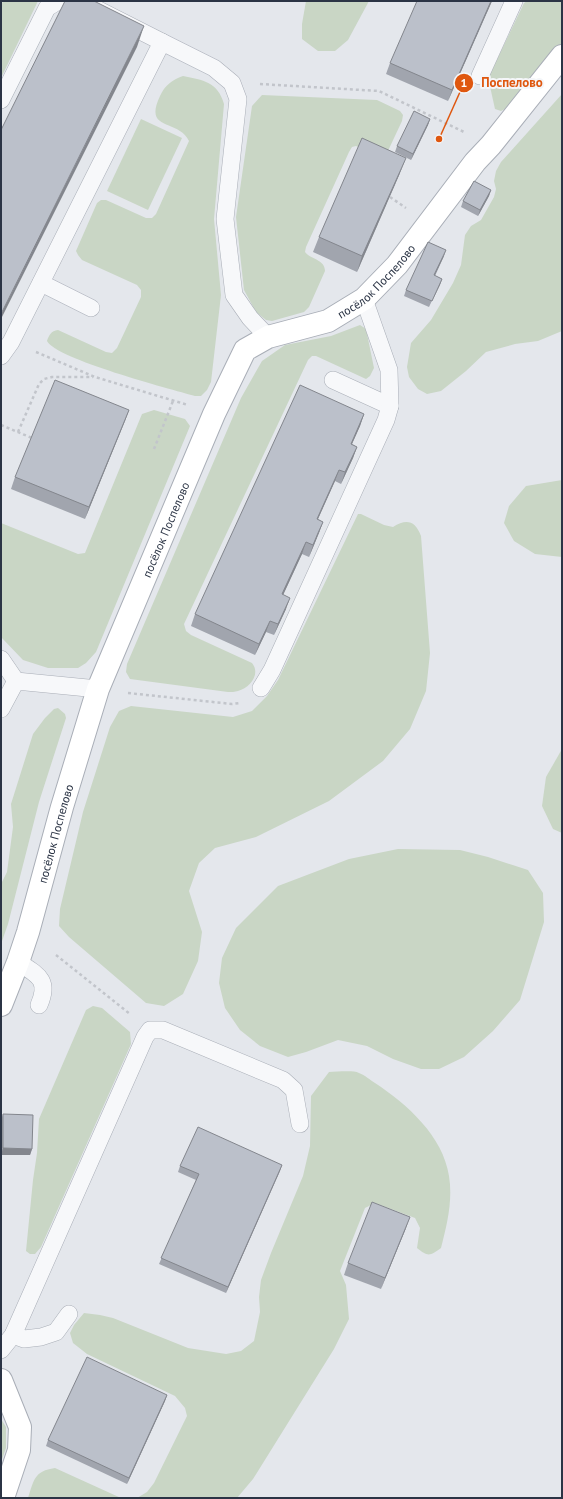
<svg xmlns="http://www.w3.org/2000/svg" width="563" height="1499" viewBox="0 0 563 1499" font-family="'PT Sans',sans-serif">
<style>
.green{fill:#c9d6c5}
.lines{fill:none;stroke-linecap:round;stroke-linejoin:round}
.lane-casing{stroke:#a9aeb7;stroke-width:18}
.secondary-casing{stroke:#a9aeb7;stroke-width:24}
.path{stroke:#c2c5cb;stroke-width:2.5;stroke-dasharray:3 3;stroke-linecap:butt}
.lane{stroke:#f7f8fa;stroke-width:17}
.secondary{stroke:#fff;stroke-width:22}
.wall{fill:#a1a5ae}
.shaded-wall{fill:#83868d}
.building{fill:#bbc0ca;stroke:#83868d}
.labels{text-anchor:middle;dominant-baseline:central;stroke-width:4;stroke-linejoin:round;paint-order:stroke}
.street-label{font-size:12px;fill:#2b3445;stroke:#f4f6f9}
.leader{fill:none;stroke:#df570f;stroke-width:1.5}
.callout-dot{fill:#df570f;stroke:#f4f6f9;stroke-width:1.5}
.mark-label{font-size:12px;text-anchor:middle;font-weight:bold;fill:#fff}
.callout-label{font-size:13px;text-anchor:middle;font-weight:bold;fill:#df570f;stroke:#f4f6f9;stroke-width:4;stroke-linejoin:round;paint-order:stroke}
</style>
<rect width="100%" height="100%" fill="#e4e7ec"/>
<g class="green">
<path d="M3,1h35l-37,77v-72z"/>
<path d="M306,1h63l-21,39 -13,11h-17l-16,-12v-15z"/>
<path d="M527,1h35v43l-57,65 -4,2 -6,-2 -6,-27 1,-8 34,-71z"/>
<path d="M183,76c20,4 35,6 41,28l-10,115 7,76 -10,87 -4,8 -6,6h-6c-25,-7 -139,-37 -148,-55 2,-6 4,-10 11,-11l48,22 6,1 5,-5 24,-51v-7l-4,-5 -55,-25 -4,-5 -2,-4 21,-48 4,-3h5l40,18h6l4,-4 33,-73c-11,-23 -46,-9 -29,-45 5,-11 12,-16 23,-20z"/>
<path d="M562,94v237l-24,10 -23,3 -29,8 -20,19 -25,20 -14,3 -9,-5 -9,-12 -2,-10 4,-24 20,-23 22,-37 8,-18 4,-30 6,-9 10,-6 13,-23 2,-8 -2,-8 2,-10 5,-9z"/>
<path d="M262,95l115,5 23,11 3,4 -1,6 -15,32 -10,2 -21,-9 -4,1 -3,5 -43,95 -1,5c6,8 20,7 20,19l-16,36 -5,5 -32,9 -6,-1 -10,-8 -12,-22 -8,-73 16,-111z"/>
<path d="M141,119l41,19 -34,72 -41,-19z"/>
<path d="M360,325l6,4 8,39 -4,8 -4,3 -50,-23h-4l-4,4 -124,264 2,7 5,4 61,28c9,11 -2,25 -14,28 -3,1 -7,1 -10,1l-98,-13 -4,-7 1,-8 114,-266 21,-37 23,-16 46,-9z"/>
<path d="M154,410l31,9 5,7 -94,226 -10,11 -8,5h-30l-25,-8 -22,-23v-114l77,31 7,-1 57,-139z"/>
<path d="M562,480v77l-27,-3 -21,-13 -10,-18 5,-17 17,-20z"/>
<path d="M358,514h3l23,11 9,2c13,-8 22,-7 28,9l9,117 -4,38 -16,38 -27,32 -54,40 -73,36 -41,11 -16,15 -10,28 13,41 -4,29 -15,33 -19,12 -18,-3 -77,-66 -10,-11 1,-17 23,-97 27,-85 9,-16 12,-5 102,11 19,-6 15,-15 11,-16z"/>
<path d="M58,708l7,6 1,4 -27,84 -31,122 -7,20v-60l6,-12 6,-45 -2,-23 22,-70 12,-16 9,-9z"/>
<path d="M562,749v84l-9,-4 -11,-23 4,-29z"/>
<path d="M398,849l62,1 28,7 40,13 15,23 1,29 -24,78 -27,31 -29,26 -25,12h-18l-28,-10 -26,-13 -29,-6 -32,12 -18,5 -28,-11 -20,-16 -15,-22 -6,-25 3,-25 14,-30 42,-42 71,-27z"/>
<path d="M93,1006l9,2 28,24 1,12 -90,203 -6,7h-5l-4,-3 7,-71 4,-27 2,-34 47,-109z"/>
<path d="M329,1072c8,0 24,-2 30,1 6,2 11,7 16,10 32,21 68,53 74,93 4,24 -2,49 -8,72 -11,8 -13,9 -24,0l3,-20 -5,-10 -40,-15 -10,5 -25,63 6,14 3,34 -15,30 -81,130 -16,19h-100l10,-6 7,-9 33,-67 -2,-8 -10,-12 -88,-42 -14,-11 -3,-10 4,-8 10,-12 16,2 13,3 75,30 38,6 15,-3 13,-10 6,-29 -1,-15 2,-17 10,-27 32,-77 7,-30 1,-50z"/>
<path d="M1,1419l5,8v21l-5,14z"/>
<path d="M55,1468l66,30h-93c6,-18 6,-27 27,-30z"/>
</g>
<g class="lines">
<defs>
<g id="lane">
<path d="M81,1l81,41"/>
<path d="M480,76l34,-75"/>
<path d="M1,100l46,-92 11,-7"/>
<path d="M41,283l50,25"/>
<path d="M1,356l10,-14 151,-300 52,26 18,15 6,16 -13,120 9,76 16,23 18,19"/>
<path d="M333,380l57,26"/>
<path d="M1,659l15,22"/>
<path d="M261,688l11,-18 114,-250 4,-14 -1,-36 -25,-71"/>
<path d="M1,709l15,-28 82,8"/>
<path d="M18,962c20,13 32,18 21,43"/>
<path d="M13,1335l11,4 17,-2 15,-5 13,-18"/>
<path d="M1,1350l12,-15 132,-298 5,-7h13l120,50 11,10 6,34"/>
</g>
<g id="secondary">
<path id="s1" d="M1,1005l17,-43 10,-30 34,-125 36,-118 116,-275 31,-64 23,-13 60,-16 36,-22 33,-34 78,-103 16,-17 71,-89"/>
<path d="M1,1380l19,47 -1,23 -16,48"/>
</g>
</defs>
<use href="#lane" class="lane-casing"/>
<use href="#secondary" class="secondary-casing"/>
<g class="path">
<path d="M260,84l119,7 85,41"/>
<path d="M390,197l16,11"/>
<path d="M36,352l59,25 93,28"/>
<path d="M1,425l31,13"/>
<path d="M18,432l21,-48 5,-5 8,-2h41"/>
<path d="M154,449l19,-48"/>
<path d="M128,693l104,11 8,-1"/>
<path d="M56,955l74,59"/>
</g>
<use href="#lane" class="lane"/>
<use href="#secondary" class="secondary"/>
</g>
<g class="wall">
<path d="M492,1l-44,100 -62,-27 4,-11z"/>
<path d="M430,119l-2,6 -17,35 -16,-8 2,-6z"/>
<path d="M400,173l-43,99 -44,-20 6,-15z"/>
<path d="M491,190l-2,6 -11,20 -17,-9 2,-6z"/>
<path d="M444,256l-9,20 7,3 -13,28 -25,-11 2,-6z"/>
<path d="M129,410l-44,109 -74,-30 4,-12z"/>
<path d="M364,414l-4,12 -8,18 5,3 -4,11 -12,26 -6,-3 -17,38 5,3 -9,23 -5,12 -7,-3 -19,41 3,14 -12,26 -8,-3 -11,23 -64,-29 4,-12z"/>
<path d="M3,1114l29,35 -2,6h-29v-35z"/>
<path d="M282,1165l-56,128 -67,-29 37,-84 -18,-8 2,-6z"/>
<path d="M406,1228l-25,61 -37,-14 4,-12z"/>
<path d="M167,1395l-2,6 -38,83 -81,-38 2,-6z"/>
</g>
<g class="shaded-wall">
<path d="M491,1h1l-44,100 4,-11z"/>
<path d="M144,26l-7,21 -136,272v-5z"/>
<path d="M430,119l-2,6 -17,35 2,-6z"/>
<path d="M406,158l-6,15 -43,99 5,-16z"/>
<path d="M491,190l-2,6 -11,20 2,-6z"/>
<path d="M446,250l-2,6 -12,25 2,-6z"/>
<path d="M442,279l-2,6 -11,22 3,-6z"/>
<path d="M129,410l-4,11 -40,98 4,-12z"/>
<path d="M364,414l-4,12 -13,29 4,-11z"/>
<path d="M357,447l-4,11 -12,26 4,-12z"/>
<path d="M339,470l-4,11 -22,49 4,-11z"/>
<path d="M323,522l-4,11 -10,24 4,-12z"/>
<path d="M306,542l-4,12 -24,52 4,-12z"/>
<path d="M290,598l-4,11 -12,26 4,-11z"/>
<path d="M270,621l-4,11 -11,23 4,-11z"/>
<path d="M3,1148l29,1 -2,6h-29z"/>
<path d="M282,1165l-2,6 -54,122 2,-6z"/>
<path d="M410,1217l-4,11 -25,61 4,-11z"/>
<path d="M167,1395l-2,6 -38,83 2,-6z"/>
</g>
<g class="building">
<path d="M65,1h29l50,25 -143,288v-184z"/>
<path d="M417,1h74l-39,89 -62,-27z"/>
<path d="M414,111l16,8 -17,35 -16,-8z"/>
<path d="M362,138l44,20 -44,98 -43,-19z"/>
<path d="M474,181l17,9 -11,20 -17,-9z"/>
<path d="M428,242l18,8 -12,25 8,4 -10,22 -26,-11z"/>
<path d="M55,380l74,30 -40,97 -74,-30z"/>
<path d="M300,385l64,29 -13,30 6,3 -12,25 -6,-2 -22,49 6,3 -5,11 -5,12 -7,-3 -24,52 8,4 -12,26 -8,-3 -11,23 -64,-30z"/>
<path d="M3,1114l30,1 -1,34 -29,-1z"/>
<path d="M198,1127l84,38 -54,122 -67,-29 38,-84 -19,-8z"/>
<path d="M372,1202l38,15 -25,61 -37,-15z"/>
<path d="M87,1357l80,38 -38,83 -81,-38z"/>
</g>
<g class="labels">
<g class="street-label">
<text stroke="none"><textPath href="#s1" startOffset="852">посёлок Поспелово</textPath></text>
<text stroke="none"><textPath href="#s1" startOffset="504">посёлок Поспелово</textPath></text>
<text stroke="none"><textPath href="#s1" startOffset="180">посёлок Поспелово</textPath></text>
</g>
</g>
<path class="leader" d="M439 139L464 83"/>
<g class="callout-dot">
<circle cx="439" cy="139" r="4"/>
<circle cx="464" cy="83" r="10"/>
</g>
<g class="mark-label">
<text x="464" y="87">1</text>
</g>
<g class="callout-label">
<text x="512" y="87">Поспелово</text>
</g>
<rect width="563" height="1499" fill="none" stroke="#2b3445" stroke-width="4"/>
</svg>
